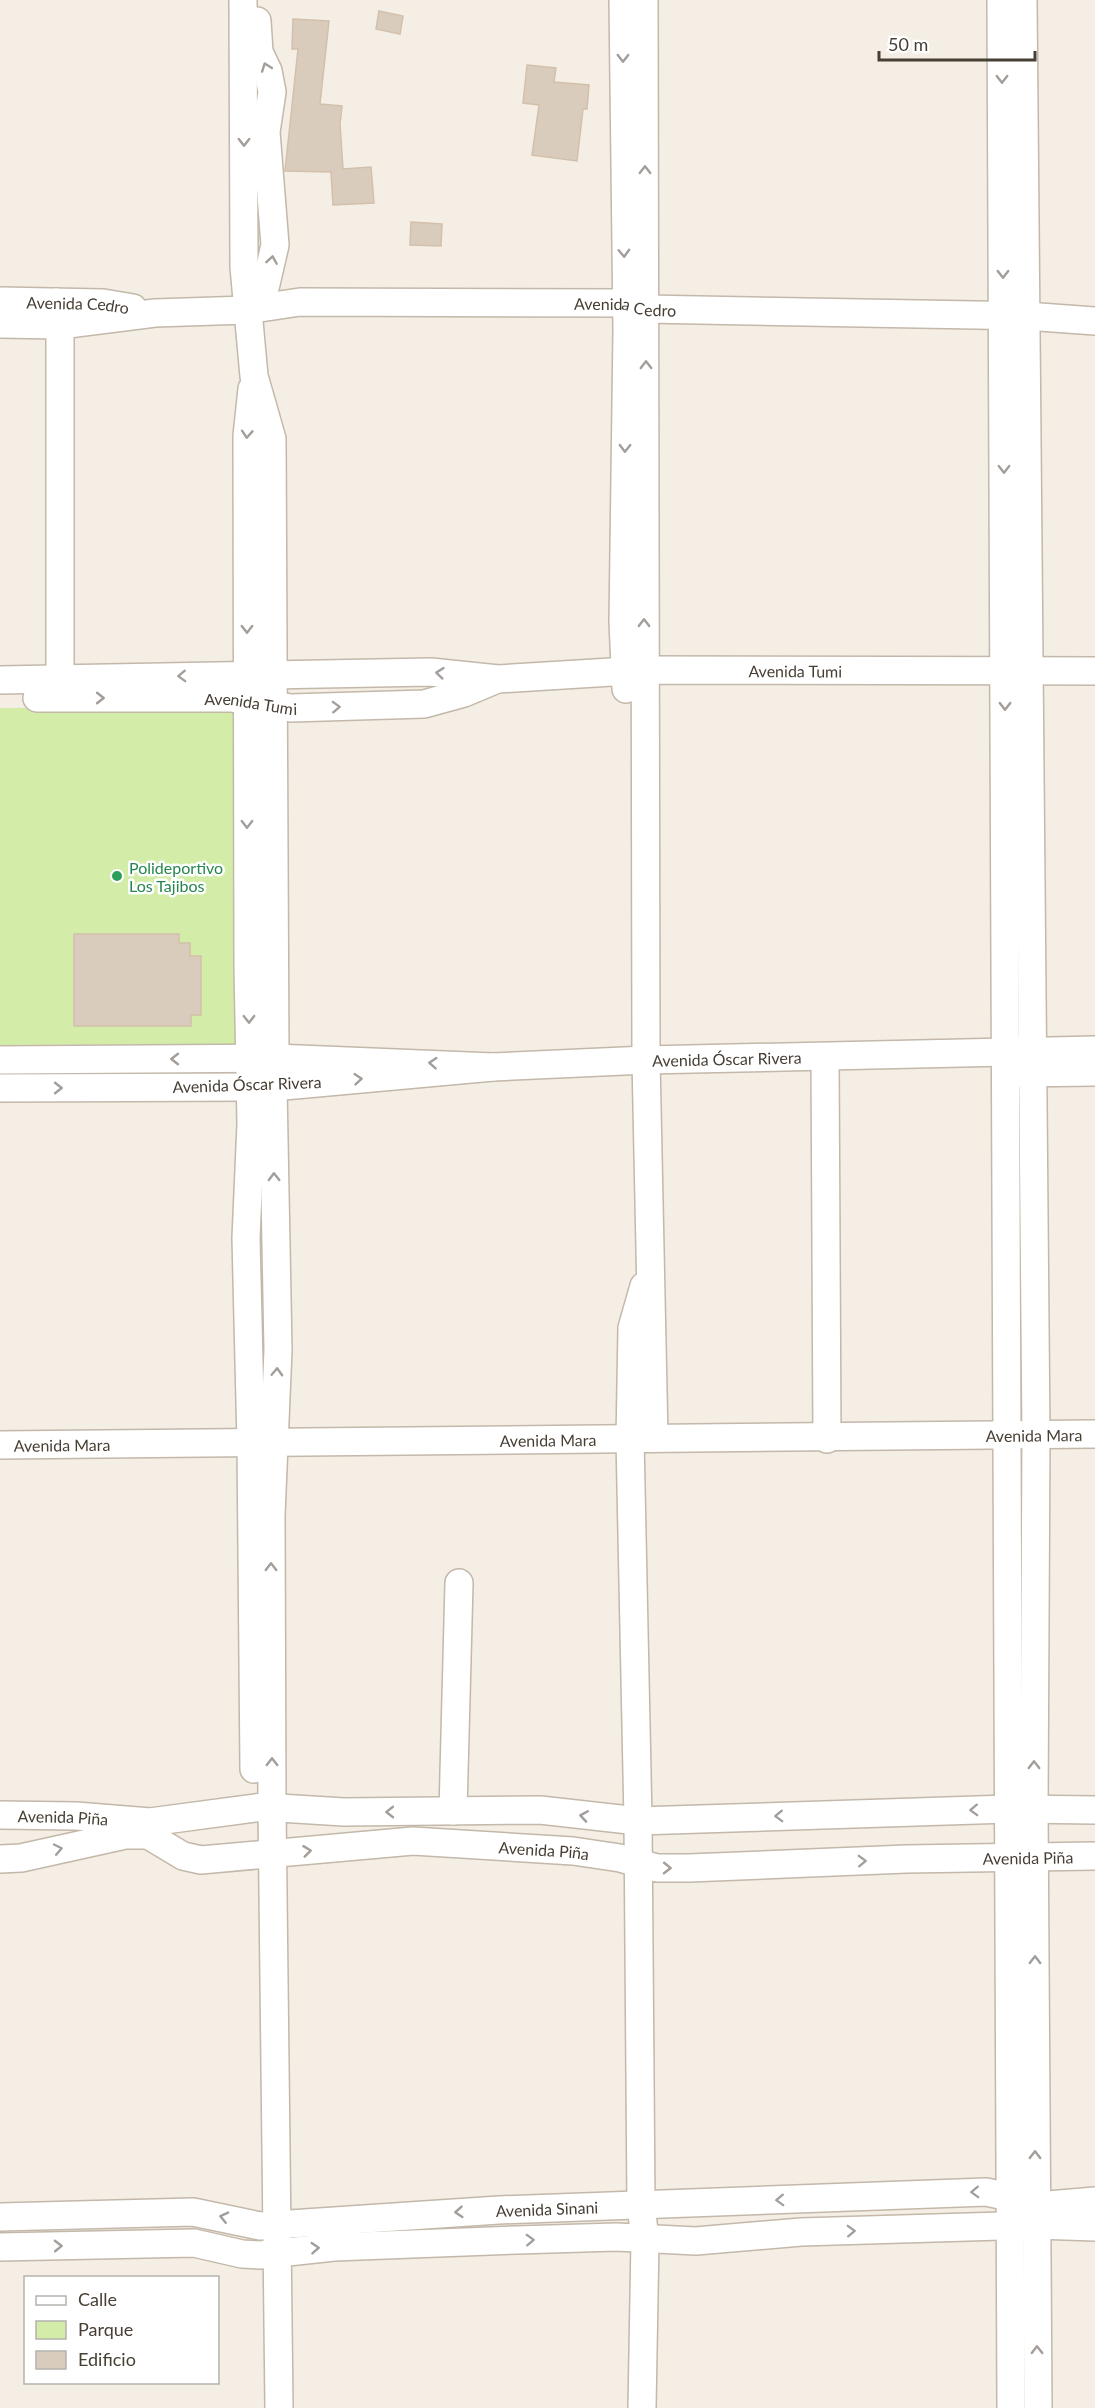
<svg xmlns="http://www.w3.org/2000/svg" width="1095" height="2408" viewBox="0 0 1095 2408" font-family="Lato,sans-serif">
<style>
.green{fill:#d3eda9}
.building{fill:#daccbc;stroke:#d2c0ab;stroke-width:1.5}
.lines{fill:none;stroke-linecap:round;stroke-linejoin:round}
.minor-casing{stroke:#c3b8a9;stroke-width:30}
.minor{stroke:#fff;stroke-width:27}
.oneway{stroke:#a39e9a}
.leisure-dot{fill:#2e9e5b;stroke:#fff;stroke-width:2}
.labels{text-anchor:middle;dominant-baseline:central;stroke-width:5;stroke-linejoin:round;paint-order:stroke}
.street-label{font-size:16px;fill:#473e34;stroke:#fff}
.leisure-label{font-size:16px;fill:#27864d;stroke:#fff;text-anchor:start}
</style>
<rect width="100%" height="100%" fill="#f4eee5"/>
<path class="green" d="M234,706l1,338 -235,1v-337z"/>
<g class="building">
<path d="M379,11l24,5 -3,18 -24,-5z"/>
<path d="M293,19l36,2 -9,83 22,2 -2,18 3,45 28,-2 3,36 -41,2 -2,-33 -46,-1 13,-122h-6z"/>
<path d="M527,65l29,3 -2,14 35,3 -2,24h-4l-6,52 -45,-6 7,-50 -16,-2z"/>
<path d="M411,222l31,2 -1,22 -31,-1z"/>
<path d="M74,934h105v9h11v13h11v59h-10v11h-117z"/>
</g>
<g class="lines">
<defs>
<g id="minor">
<path d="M243,0l1,267 10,109 18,63 3,619 -2,29 5,263 -7,165 1,293 7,600"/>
<path d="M623,0l4,330 -4,292 3,67"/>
<path d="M644,0l2,1060 8,378"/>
<path d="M1001,0l10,2408"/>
<path d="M1023,0l13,1435 -2,374 4,599"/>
<path id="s1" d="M0,301l103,2 30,5"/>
<path d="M57,302l3,23v372"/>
<path d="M247,310l16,-13 12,-52 -9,-113 6,-40 -4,-21 -9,-19 -2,-31"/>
<path id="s2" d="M0,324l60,1 95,-12 92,-3 53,-8 326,1 20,6 380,7 69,5"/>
<path d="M252,389l-5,47 1,530 3,158 -5,114 5,206 3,325"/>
<path id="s3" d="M0,680l431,-8 67,7 146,-9 451,1"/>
<path id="s4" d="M37,698h194l60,10 133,-4 40,-11 31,-13"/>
<path d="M825,1057l2,382"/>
<path d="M0,1060l275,-2 218,9 -220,20 -273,1"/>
<path id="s5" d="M493,1067l153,-7 449,-10"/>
<path d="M1015,1073l80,-1"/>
<path id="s6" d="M0,1445l1095,-11"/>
<path d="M453,1811l6,-228"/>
<path id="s7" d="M0,1815l76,1 74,6 113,-15 81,5 196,-2 98,11 370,-12 87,1"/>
<path id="s8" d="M0,1859l21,-1 104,-23h23l35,21 18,4 212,-19 160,10 47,7 37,10h32l217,-9 189,-3"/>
<path id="s9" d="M0,2217l193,-5 67,14 239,-16 487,-18 62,13 47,-4"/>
<path d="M0,2247l194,-4 48,11 18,1 74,-8 183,-7 99,-3 80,4 105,-9 235,-7 59,2"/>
<path d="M642,2408l3,-168 -4,-35 -3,-384 -8,-382 2,-111 12,-42"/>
</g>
</defs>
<use href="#minor" class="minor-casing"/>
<use href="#minor" class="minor"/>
</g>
<defs><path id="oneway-chevron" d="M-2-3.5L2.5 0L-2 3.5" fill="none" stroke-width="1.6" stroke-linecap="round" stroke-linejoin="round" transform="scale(1.5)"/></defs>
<g class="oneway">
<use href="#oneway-chevron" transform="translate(623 58) rotate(90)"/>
<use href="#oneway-chevron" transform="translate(266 67) rotate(-110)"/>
<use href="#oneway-chevron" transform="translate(1002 79) rotate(90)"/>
<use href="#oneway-chevron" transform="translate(244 142) rotate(90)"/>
<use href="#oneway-chevron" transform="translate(645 170) rotate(-90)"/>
<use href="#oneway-chevron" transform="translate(624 253) rotate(88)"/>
<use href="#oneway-chevron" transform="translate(272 260) rotate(-81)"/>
<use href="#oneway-chevron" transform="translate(1003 274) rotate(90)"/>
<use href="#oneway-chevron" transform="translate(646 365) rotate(-90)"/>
<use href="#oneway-chevron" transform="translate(247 434) rotate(94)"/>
<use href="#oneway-chevron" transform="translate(625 448) rotate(91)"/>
<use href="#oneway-chevron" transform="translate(1004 469) rotate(90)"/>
<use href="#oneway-chevron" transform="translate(644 623) rotate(-90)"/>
<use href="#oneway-chevron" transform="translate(247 629) rotate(90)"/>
<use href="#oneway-chevron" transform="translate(440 673) rotate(-174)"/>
<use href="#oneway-chevron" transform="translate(182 676) rotate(178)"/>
<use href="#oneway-chevron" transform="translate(100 698)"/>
<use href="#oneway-chevron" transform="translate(1005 706) rotate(90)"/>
<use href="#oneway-chevron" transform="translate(336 707) rotate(-2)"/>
<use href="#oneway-chevron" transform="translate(247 824) rotate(90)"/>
<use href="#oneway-chevron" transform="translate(249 1019) rotate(89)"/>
<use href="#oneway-chevron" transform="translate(175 1059) rotate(180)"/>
<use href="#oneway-chevron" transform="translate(433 1063) rotate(-176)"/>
<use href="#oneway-chevron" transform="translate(358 1079) rotate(-5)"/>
<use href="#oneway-chevron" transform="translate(58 1088)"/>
<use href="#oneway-chevron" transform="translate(274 1177) rotate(-91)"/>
<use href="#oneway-chevron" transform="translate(277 1372) rotate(-88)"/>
<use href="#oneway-chevron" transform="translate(271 1567) rotate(-90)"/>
<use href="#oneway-chevron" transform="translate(272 1762) rotate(-90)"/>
<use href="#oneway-chevron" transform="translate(1034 1765) rotate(-90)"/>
<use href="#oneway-chevron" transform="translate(974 1810) rotate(178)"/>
<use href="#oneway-chevron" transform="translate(390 1812) rotate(179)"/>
<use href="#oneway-chevron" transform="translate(584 1816) rotate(-171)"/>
<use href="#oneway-chevron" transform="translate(779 1816) rotate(178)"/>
<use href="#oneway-chevron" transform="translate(58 1849) rotate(-12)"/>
<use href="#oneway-chevron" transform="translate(307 1851) rotate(-7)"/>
<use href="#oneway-chevron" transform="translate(862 1861) rotate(-2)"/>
<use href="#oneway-chevron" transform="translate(667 1868) rotate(1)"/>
<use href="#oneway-chevron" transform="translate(1035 1960) rotate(-90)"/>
<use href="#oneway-chevron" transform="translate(1035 2155) rotate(-90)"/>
<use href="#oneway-chevron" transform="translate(975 2192) rotate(178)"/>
<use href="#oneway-chevron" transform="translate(780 2200) rotate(178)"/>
<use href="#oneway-chevron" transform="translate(459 2212) rotate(176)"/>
<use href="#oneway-chevron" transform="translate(224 2217) rotate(-167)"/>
<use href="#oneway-chevron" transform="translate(851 2231) rotate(-2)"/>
<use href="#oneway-chevron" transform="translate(530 2240) rotate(-2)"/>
<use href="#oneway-chevron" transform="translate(58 2246) rotate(-1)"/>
<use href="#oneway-chevron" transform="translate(315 2248) rotate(-4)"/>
<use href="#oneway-chevron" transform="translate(1037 2350) rotate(-91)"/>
</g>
<circle class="leisure-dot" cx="117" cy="876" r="6"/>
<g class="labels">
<g class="street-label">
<text stroke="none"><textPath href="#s1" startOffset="78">Avenida Cedro</textPath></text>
<text stroke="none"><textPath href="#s2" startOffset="627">Avenida Cedro</textPath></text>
<text stroke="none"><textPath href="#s3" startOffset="796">Avenida Tumi</textPath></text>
<text stroke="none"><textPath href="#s4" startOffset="214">Avenida Tumi</textPath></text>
<text stroke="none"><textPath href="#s5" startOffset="234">Avenida Óscar Rivera</textPath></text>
<text transform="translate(247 1084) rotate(-2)">Avenida Óscar Rivera</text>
<text stroke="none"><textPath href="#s6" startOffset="1034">Avenida Mara</textPath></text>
<text stroke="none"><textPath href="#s6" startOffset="548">Avenida Mara</textPath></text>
<text stroke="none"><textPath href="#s6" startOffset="62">Avenida Mara</textPath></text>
<text stroke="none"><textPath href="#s7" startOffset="63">Avenida Piña</textPath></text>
<text stroke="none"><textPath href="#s8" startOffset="554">Avenida Piña</textPath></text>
<text stroke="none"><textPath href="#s8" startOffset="1040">Avenida Piña</textPath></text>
<text stroke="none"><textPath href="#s9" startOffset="549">Avenida Sinani</textPath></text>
</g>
<g class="leisure-label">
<text x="129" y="867">Polideportivo<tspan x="129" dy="18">Los Tajibos</tspan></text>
</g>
</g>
<rect x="24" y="2276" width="195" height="108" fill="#ffffff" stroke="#b5b2ae" stroke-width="1.5"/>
<rect x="36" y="2296" width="30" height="9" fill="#ffffff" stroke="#b5b2ae" stroke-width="1.5"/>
<text x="78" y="2306" font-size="18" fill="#473e34">Calle</text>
<rect x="36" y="2321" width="30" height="18" fill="#d3eda9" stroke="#b5b2ae" stroke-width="1.5"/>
<text x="78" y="2336" font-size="18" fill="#473e34">Parque</text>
<rect x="36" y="2351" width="30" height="18" fill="#daccbc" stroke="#b5b2ae" stroke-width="1.5"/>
<text x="78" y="2366" font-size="18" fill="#473e34">Edificio</text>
<path d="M879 51v9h156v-9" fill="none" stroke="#473e34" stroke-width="3"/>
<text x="888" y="51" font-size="18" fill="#473e34" stroke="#ffffff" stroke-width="4.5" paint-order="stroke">50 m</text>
</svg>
